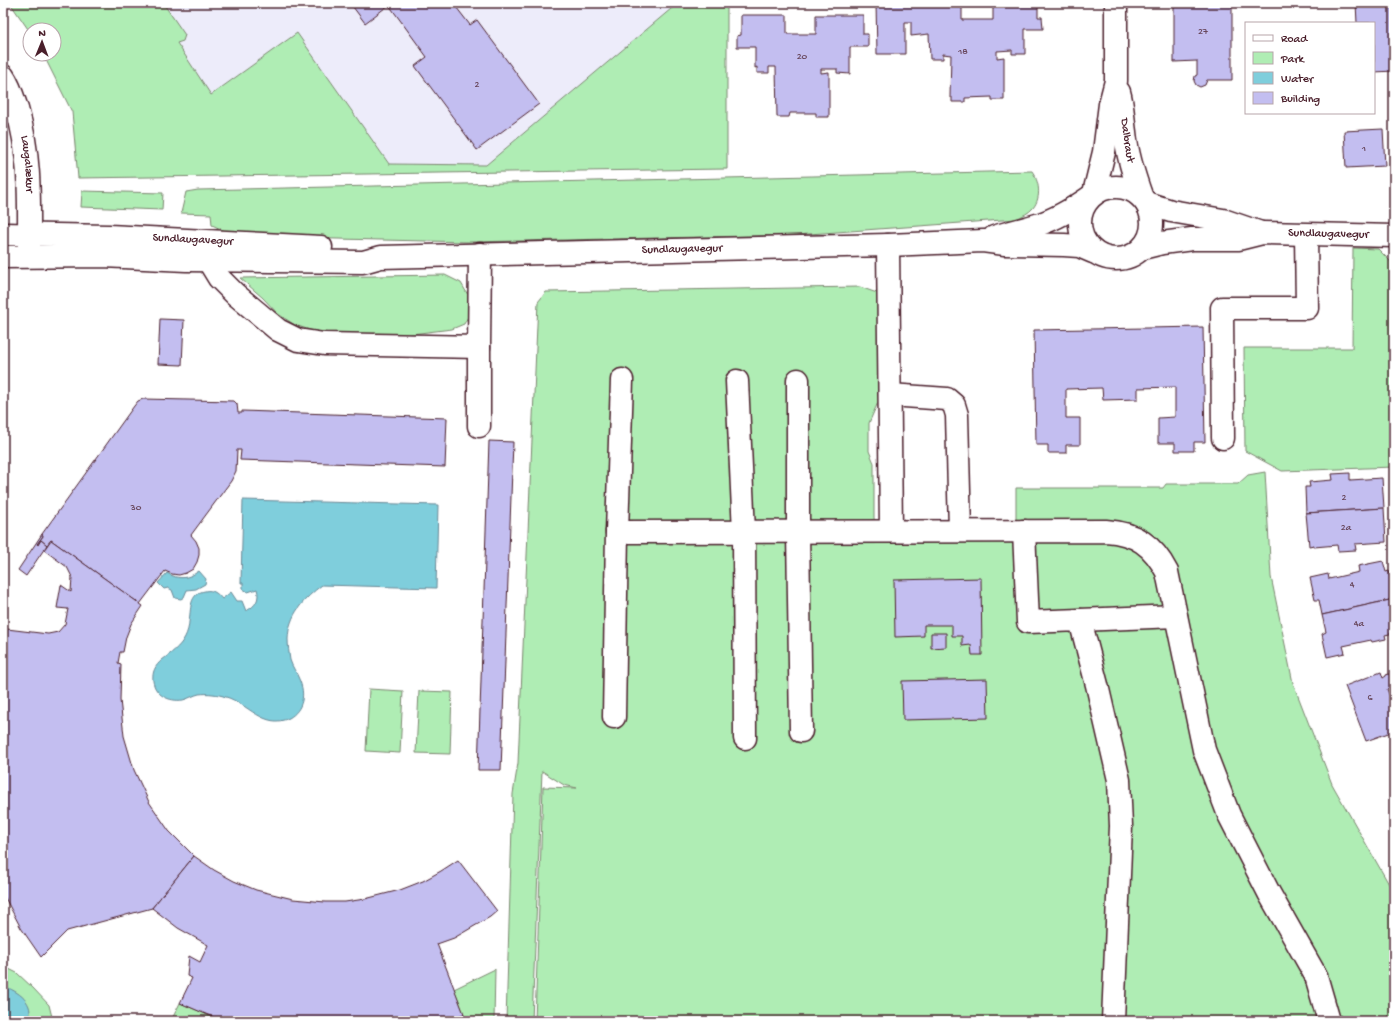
<svg xmlns="http://www.w3.org/2000/svg" width="1397" height="1024" viewBox="0 0 1397 1024" font-family="'Gochi Hand',sans-serif">
<style>
.built{fill:#edecfa}
.green{fill:#afedb4;stroke:#7c8670}
.water{fill:#7fcedc;stroke:#6a8895}
.building{fill:#c3bef0;stroke:#4a1f2b}
.lines{fill:none;stroke-linecap:round;stroke-linejoin:round}
.minor-casing{stroke:#4a1f2b;stroke-width:25}
.minor{stroke:#fff;stroke-width:22}
.labels{text-anchor:middle;dominant-baseline:central;stroke-width:3.5;stroke-linejoin:round;paint-order:stroke}
.number-label{font-size:10px;fill:#68475c}
.street-label{font-size:12px;fill:#4a1f2b;stroke:#fff}
</style>
<rect width="100%" height="100%" fill="#fff"/>
<filter id="ink" filterUnits="userSpaceOnUse"><feTurbulence type="fractalNoise" baseFrequency=".025" numOctaves="2"/><feDisplacementMap in="SourceGraphic" scale="8" xChannelSelector="R" yChannelSelector="G"/><feConvolveMatrix kernelMatrix="1 2 1 2 8 2 1 2 1" color-interpolation-filters="sRGB"/></filter>
<g filter="url(#ink)">
<path class="built" d="M151,3h527l-192,162 -97,-1 -92,-131 -86,62z"/>
<g class="green">
<path d="M10,3h153l22,32 -2,6 -6,2 34,52 86,-62 92,131 97,1 192,-162h49v166l-649,9 -6,-66 -29,-58h11v-24h-24v2z"/>
<path d="M1032,171c7,10 10,26 1,37 -4,5 -11,8 -17,11l-221,16 -326,7 -175,-4 -60,-3 -22,-10 -1,-11 -30,-1 5,-21 12,-2z"/>
<path d="M82,191l81,2 -1,17 -81,-3z"/>
<path d="M1353,248l25,1 14,14 2,10v194l-112,4 -37,-20 -1,-103h108z"/>
<path d="M445,275l16,8 7,12 2,18 -6,11 -12,5 -73,9 -66,-7 -18,-6 -17,-11 -15,-16 -23,-20z"/>
<path d="M860,287l17,6 5,13 -3,94 -10,23v28l5,12v55l5,23 137,1v-54h147l3,-4h72l10,-9 17,-3 6,105 22,106 39,101 62,109v128h-859l8,-234 34,1 -13,-3 -22,-14 -10,250h-26l7,-227 5,-31 20,-461 8,-10z"/>
<path d="M369,689l34,2 -3,62 -34,-2z"/>
<path d="M419,691l33,1 -2,62 -34,-1z"/>
<path d="M3,966l14,7 16,15 16,17 4,16h-50z"/>
<path d="M495,969l-1,52h-49l19,-7 -10,-25z"/>
<path d="M180,1003l42,18h-51z"/>
</g>
<g class="water">
<path d="M243,500l195,5 -2,83 -114,-3c-18,14 -33,29 -34,54 0,6 1,15 2,21 2,7 7,13 9,19 7,15 4,31 -10,39 -24,12 -42,-15 -63,-21 -8,-3 -18,-4 -27,-3 -5,1 -11,5 -16,6 -14,2 -28,-5 -30,-19 -1,-9 2,-15 9,-21 8,-6 18,-13 23,-23 2,-4 4,-10 4,-15 2,-12 0,-29 16,-31 8,-2 13,3 17,8l9,-7 6,9h5l4,10c10,-5 14,-12 11,-22l-9,3 -5,-3v-6h-2z"/>
<path d="M199,571l7,8 -1,5 -9,5 -9,1 -3,7 -3,2 -6,-1 -3,-8 -4,-2 -4,1 -6,-6 9,-10c11,7 21,6 32,-2z"/>
<path d="M3,986c15,5 33,17 25,35h-25z"/>
</g>
<g class="building">
<path d="M350,3h103l17,22 7,-5 62,84 -62,46 -62,-84 12,-9 -38,-52 -24,18z"/>
<path d="M876,3h86v17h31v-17h45v14h4l1,12h-18v25h-13v-4l-15,1v7l7,-1v43h-12v-3l-27,1v4h-13v-5h-2l1,-42 -8,-1v5h-13l-1,-25 -18,2v-14h-6v32h-28z"/>
<path d="M1174,3h58v77h-25l-2,5 -5,2 -4,-2 -2,-4 1,-5 2,-1v-14l-23,1z"/>
<path d="M1356,3h38v68l-20,1v-49h-17z"/>
<path d="M741,15h46v19h29v-19h47v19h5v13h-18v27l-13,-1v-4h-16v4l8,-1v45h-13v-4h-26l-1,4h-12l-1,-50h-7v6h-12v-6l-2,1v-21h-18v-11l4,-1z"/>
<path d="M1383,129l2,37 -39,2 -2,-37z"/>
<path d="M160,319l24,1 -2,45 -24,-1z"/>
<path d="M1203,327l2,115h-11v9h-19v-8h-17v-25l17,-1v-30l-37,1v11l-35,1 -1,-12 -36,1v29h14v27h-14v8h-18v-8h-12l-2,-115z"/>
<path d="M143,399l91,2 3,3 1,9h4v-2l205,7 -2,49 -205,-7 1,-10h-4l-1,21 -5,10 -40,54 5,6 3,7v7l-2,7 -4,7 -7,4 -7,2 -7,-1 -7,-3 -25,33 -89,-64 -4,5 -6,-5 -3,5 -1,-1 6,-8 -1,-2 92,-128 4,-5z"/>
<path d="M489,441l24,1 -12,328h-23z"/>
<path d="M1350,473v7l32,-2 2,30 -78,5 -1,-26h5l-1,-5 24,-2 -1,-6z"/>
<path d="M1384,508l2,34 -31,2 1,6 -18,1 -1,-6 -23,2v-2l-5,1 -3,-33z"/>
<path d="M42,534l1,2 -6,8 1,1 3,-5 6,5 -21,31 -8,-6z"/>
<path d="M51,540l92,66 -12,18 -5,13 -3,15h-3l-2,11 3,1 -1,36 4,36 10,34 15,32 20,29 25,25 -42,52 -85,23 -26,26 -20,-29 -18,-34v-268l4,3 41,5 10,-2 7,-8 3,-15 -11,-1 4,-23 10,7 1,-15 -5,-10 -23,-17z"/>
<path d="M1383,561l3,11 3,-1 5,21v7l-72,16 -3,-15h-4l-5,-22 18,-4 1,5 30,-7 -1,-6z"/>
<path d="M981,578l1,77h-10l-1,-10 -9,1v-10h-10v-11h-28v11l-29,1 -1,-57z"/>
<path d="M1394,599v34l-9,2 1,4 -14,3 -1,-2 -28,6 2,7 -18,4 -5,-23 4,-2 -4,-17z"/>
<path d="M931,633h15v14l-15,1z"/>
<path d="M1381,672l2,6 3,-2v-1l8,-3v17l-2,1 -1,-3 -4,2 7,18v24l-28,10 -21,-55z"/>
<path d="M987,679l1,39 -85,2 -1,-39z"/>
<path d="M194,856l20,14 20,11 22,9 37,9 32,3h20l20,-3 35,-9 23,-9 18,-10 17,-11 39,51 -7,6 -36,21 -17,6 27,70 -19,7h-223l-42,-18 12,-25 -5,-2 2,-20 11,6 8,-17 -30,-17 -26,-20z"/>
</g>
<g class="lines">
<defs>
<g id="minor">
<path id="s1" d="M3,76c7,10 10,21 14,33 14,47 12,92 12,140"/>
<path id="s2" d="M1119,92c4,13 4,27 6,40 2,23 9,44 17,66"/>
<circle cx="1116" cy="223" r="36"/>
<path d="M1094,193l10,-41 6,-48 6,-23v-78"/>
<path d="M1146,203l25,8 52,9 38,13"/>
<path id="s3" d="M3,234l106,2 212,11"/>
<path d="M994,237c15,-5 31,-8 46,-13 18,-6 34,-16 50,-27"/>
<path d="M888,245l3,286"/>
<path id="s4" d="M1142,248l20,-5 30,-4h46l24,-6 132,3"/>
<path id="s5" d="M3,257l100,-1 83,4 177,2 18,-5 507,-12 95,-4 22,3 59,1 15,1 14,6"/>
<path d="M208,260l11,18 16,16 43,36 20,10 26,4 155,3 1,-93"/>
<path d="M798,380v152l3,199"/>
<path d="M737,381l7,151 1,206"/>
<path d="M890,395l57,4 7,6 3,10 3,115"/>
<path d="M479,426v-79"/>
<path d="M1223,438l-1,-130h85l-1,-73"/>
<path d="M1024,531l4,91 52,-2 17,65 22,95 2,46 -8,195"/>
<path d="M617,532l489,-1c30,2 47,14 61,41l37,178 25,65 40,78 47,83 13,45"/>
<path d="M1080,620l96,-4"/>
<path d="M614,717l3,-185 5,-152"/>
</g>
</defs>
<use href="#minor" class="minor-casing"/>
<use href="#minor" class="minor"/>
</g>
</g>
<g class="labels">
<g class="number-label">
<text x="1203" y="32">27</text>
<text x="963" y="52">18</text>
<text x="802" y="57">20</text>
<text x="477" y="85">2</text>
<text x="1364" y="149">1</text>
<text x="1344" y="498">2</text>
<text x="136" y="508">30</text>
<text x="1346" y="528">2a</text>
<text x="1352" y="585">4</text>
<text x="1359" y="624">4a</text>
<text x="1370" y="698">6</text>
</g>
<g class="street-label">
<text stroke="none"><textPath href="#s2" startOffset="49">Dalbraut</textPath></text>
<text stroke="none"><textPath href="#s1" startOffset="92">Laugalækur</textPath></text>
<text stroke="none"><textPath href="#s4" startOffset="188">Sundlaugavegur</textPath></text>
<text stroke="none"><textPath href="#s3" startOffset="190">Sundlaugavegur</textPath></text>
<text stroke="none"><textPath href="#s5" startOffset="680">Sundlaugavegur</textPath></text>
</g>
</g>
<rect width="1397" height="1024" fill="none" stroke="#fff" stroke-width="16"/>
<rect x="8" y="8" width="1381" height="1008" fill="none" stroke="#4a1f2b" stroke-width="1.5" filter="url(#ink)"/>
<rect x="1245" y="22" width="130" height="92" fill="#ffffff" stroke="#b7a5aa"/>
<rect x="1253" y="35" width="20" height="6" fill="#ffffff" stroke="#b7a5aa"/>
<text x="1281" y="42" font-size="12" fill="#4a1f2b">Road</text>
<rect x="1253" y="52" width="20" height="12" fill="#afedb4" stroke="#b7a5aa"/>
<text x="1281" y="62" font-size="12" fill="#4a1f2b">Park</text>
<rect x="1253" y="72" width="20" height="12" fill="#7fcedc" stroke="#b7a5aa"/>
<text x="1281" y="82" font-size="12" fill="#4a1f2b">Water</text>
<rect x="1253" y="92" width="20" height="12" fill="#c3bef0" stroke="#b7a5aa"/>
<text x="1281" y="102" font-size="12" fill="#4a1f2b">Building</text>
<g transform="translate(42 42) rotate(1)"><circle r="19" fill="#ffffff" stroke="#b7a5aa"/>
<path d="M0-3L7 15L0 10L-7 15Z" fill="#4a1f2b"/>
<text y="-6" font-size="11" font-weight="bold" text-anchor="middle" fill="#4a1f2b">N</text>
</g>
</svg>
